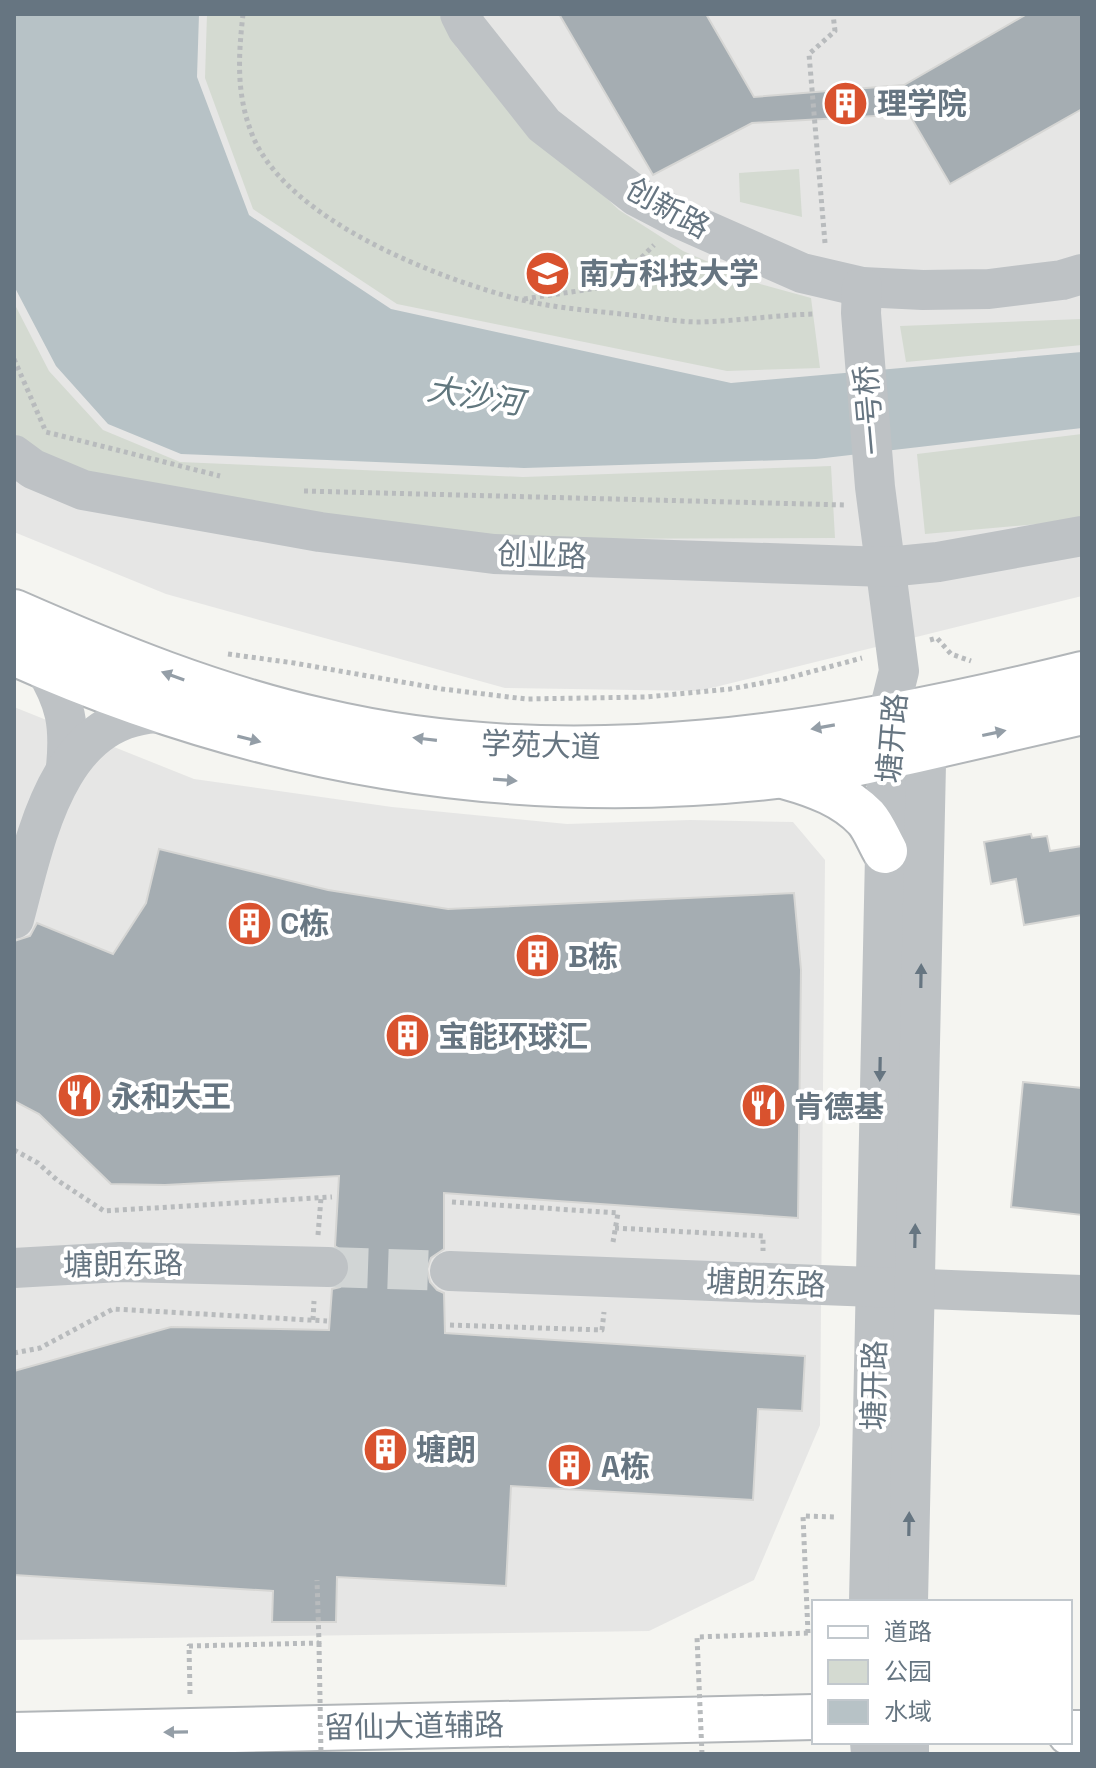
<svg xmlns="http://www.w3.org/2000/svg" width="1096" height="1768" viewBox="0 0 1096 1768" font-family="'Space Grotesk','Noto Sans SC',sans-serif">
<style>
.built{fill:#e6e6e5}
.green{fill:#d4dad1}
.water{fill:#b7c2c6}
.building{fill:#a5adb2;stroke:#d6d6d4;stroke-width:2}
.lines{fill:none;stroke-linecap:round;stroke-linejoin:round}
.minor-tunnel{stroke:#d1d5d5;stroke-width:40;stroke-dasharray:40 20;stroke-linecap:butt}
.major-casing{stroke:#b2b6b9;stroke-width:48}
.path{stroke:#b8bbbd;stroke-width:5;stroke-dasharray:4 4;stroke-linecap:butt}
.minor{stroke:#bec2c5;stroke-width:40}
.major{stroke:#fff;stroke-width:44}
.path-bridge{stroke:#b8bbbd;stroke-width:5;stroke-dasharray:4 4;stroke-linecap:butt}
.oneway{fill:#949ea7}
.oneway2{fill:#667581}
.labels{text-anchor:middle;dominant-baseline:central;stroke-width:8;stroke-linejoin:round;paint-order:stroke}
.poi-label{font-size:30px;font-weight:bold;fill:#667581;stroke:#fff;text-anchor:start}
.street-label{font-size:30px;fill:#667581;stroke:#fff}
.water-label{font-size:32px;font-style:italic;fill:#61777e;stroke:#fff}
</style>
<rect width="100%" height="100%" fill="#f5f5f1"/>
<g class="built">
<path d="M14,14h1068v582l-383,95 -194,-3 -339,-94 -152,-62z"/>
<path d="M14,707l180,72 198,28 175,17 123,-4 103,2 32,38 -5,565 -66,155 -105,51 -635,9z"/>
</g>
<g class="green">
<path d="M207,14h232l18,34 80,84 82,78 64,41 77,33 51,14 9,70 -93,3 -330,-67 -144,-95 -48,-131z"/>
<path d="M799,169l3,48 -62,-15 -1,-29z"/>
<path d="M14,303l35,68 54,59 77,32 343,15 308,-11 4,72 -343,1 -409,-60 -69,-38z"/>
<path d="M1082,319v26l-176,17 -6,-36z"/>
<path d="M1082,434v86l-157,14 -8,-80z"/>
</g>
<path class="water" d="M14,14h185l-2,63 52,138 142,94 340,74 351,-31v76l-266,31 -292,9 -343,-14 -73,-30 -52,-58 -42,-80z"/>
<g class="building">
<path d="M559,14h147l48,83 150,-12 123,-71h55v95l-132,75 -41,-70 -157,9 -99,52z"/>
<path d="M1031,834l1,4 15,-2 3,15 32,-5v69l-58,10 -8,-46 -25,5 -7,-42z"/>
<path d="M159,849l169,41 120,19 346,-16 7,77 -3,248 -354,-25v56l-13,9 -4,11 3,13 7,8 7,3 1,40 360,23 -3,55 -44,-2 -5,91 -242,-14 -5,100 -169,-9 -1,45h-64l1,-31 -259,-16v-204l157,-44 158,3 3,-41 8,-2 7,-7 4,-12 -3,-13 -13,-9 4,-70 -174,9 -54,-1 -72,-70 -25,-13v-160l16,-5 7,-13 76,31 33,-51z"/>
<path d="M1023,1082l59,6v127l-71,-8z"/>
</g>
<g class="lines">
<path class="minor-tunnel" d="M328,1267l122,4"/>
<defs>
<g id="major">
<path d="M14,612c100,44 201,85 308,109 251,59 514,14 760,-47"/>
<path d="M14,653c257,115 523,157 802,118 34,-5 68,-14 101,-21 55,-13 110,-25 165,-38"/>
<path d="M787,777c29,8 58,19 79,41 8,9 13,23 19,33"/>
<path d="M1070,1733h12"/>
<path d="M14,1735l800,-18"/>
</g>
</defs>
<use href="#major" class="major-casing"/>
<g class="path">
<path d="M243,14c-5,45 -7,83 11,125 37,82 182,139 264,160 39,10 81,12 121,17 19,2 40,6 60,6 39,-1 77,-7 116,-8"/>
<path d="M825,243l-16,-189 26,-23 -2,-17"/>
<path d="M524,299l74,-11 42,-29 14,-14"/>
<path d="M14,359l32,73 174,44"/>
<path d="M304,491l542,14"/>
<path d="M930,640l7,-2 14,16 20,7"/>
<path d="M228,654l66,9 148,26 84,10 120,-2 84,-8 54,-10 78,-21"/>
<path d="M14,1150l24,13 19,17 47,31 228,-14"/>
<path d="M452,1202l166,11 -5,29"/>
<path d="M615,1228l148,8v15"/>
<path d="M318,1235l3,-37"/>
<path d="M313,1320l1,-19"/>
<path d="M450,1325l152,5 2,-18"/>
<path d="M14,1353l26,-5 73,-39 214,12"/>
<path d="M808,1633l-5,-117 34,1"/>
<path d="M190,1694l-1,-48 130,-3 -2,-63"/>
</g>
<g class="minor">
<path d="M460,14l7,14 77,97 92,71 44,23 122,54 60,14 61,3 66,-1 73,-9 20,-6"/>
<path d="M862,287l-1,26 14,174 24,184 -11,44 -19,887"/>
<path d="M14,455l19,14 50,21 237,42 174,22 393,13 51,-5 144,-26"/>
<path d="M44,667c22,35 26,59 22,100"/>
<path d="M14,919c22,-82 44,-207 151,-206"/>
<path d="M14,1268l106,-6 208,5"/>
<path d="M450,1271l632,24"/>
<path d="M908,1602l19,-885"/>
<path d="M870,1742l1,12"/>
<path d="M909,1742v12"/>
</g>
<use href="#major" class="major"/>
<g class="path-bridge">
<path d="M319,1643l2,111"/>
<path d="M702,1754l-5,-117 111,-4"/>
</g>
</g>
<defs><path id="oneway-solid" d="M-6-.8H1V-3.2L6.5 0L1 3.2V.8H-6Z" transform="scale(2)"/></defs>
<g class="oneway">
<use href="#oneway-solid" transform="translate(173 676) rotate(-160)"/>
<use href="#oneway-solid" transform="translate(823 727) rotate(170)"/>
<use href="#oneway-solid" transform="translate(994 733) rotate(-12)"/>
<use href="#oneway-solid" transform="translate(249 739) rotate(14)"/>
<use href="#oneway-solid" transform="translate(425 739) rotate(-173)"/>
<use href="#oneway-solid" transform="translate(505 780) rotate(4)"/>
<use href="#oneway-solid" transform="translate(176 1732) rotate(179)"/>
</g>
<g class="oneway2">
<use href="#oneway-solid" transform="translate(921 976) rotate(-89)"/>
<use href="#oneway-solid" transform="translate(880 1069) rotate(91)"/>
<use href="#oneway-solid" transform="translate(915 1236) rotate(-89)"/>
<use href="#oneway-solid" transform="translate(909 1524) rotate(-89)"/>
</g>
<defs>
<symbol id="building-disc" viewBox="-11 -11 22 22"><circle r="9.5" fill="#d9522e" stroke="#fff"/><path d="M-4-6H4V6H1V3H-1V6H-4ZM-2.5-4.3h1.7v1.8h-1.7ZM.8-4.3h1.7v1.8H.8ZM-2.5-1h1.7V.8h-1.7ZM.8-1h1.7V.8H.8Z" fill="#fff"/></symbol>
<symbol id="university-disc" viewBox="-11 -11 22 22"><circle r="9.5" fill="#d9522e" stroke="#fff"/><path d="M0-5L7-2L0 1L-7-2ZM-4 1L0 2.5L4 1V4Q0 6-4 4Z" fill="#fff"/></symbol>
<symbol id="restaurant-disc" viewBox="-11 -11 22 22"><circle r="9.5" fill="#d9522e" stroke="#fff"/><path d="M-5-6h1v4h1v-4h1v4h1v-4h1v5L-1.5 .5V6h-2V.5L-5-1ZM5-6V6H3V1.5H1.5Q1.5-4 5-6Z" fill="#fff"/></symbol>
</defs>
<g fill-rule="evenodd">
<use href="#building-disc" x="820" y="78" width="51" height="51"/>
<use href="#university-disc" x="522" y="248" width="51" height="51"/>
<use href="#building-disc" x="224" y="898" width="51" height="51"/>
<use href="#building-disc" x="512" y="930" width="51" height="51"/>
<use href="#building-disc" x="382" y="1010" width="51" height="51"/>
<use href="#restaurant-disc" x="54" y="1070" width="51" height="51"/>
<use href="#restaurant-disc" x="738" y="1080" width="51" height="51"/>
<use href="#building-disc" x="360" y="1424" width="51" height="51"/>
<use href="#building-disc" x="544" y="1440" width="51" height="51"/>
</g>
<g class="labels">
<g class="poi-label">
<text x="877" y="103">理学院</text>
<text x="579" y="273">南方科技大学</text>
<text x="280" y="923">C栋</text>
<text x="568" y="956">B栋</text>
<text x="438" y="1036">宝能环球汇</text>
<text x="111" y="1096">永和大王</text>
<text x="794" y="1106">肯德基</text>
<text x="416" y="1449">塘朗</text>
<text x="601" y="1466">A栋</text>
</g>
<g class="street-label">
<text transform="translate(668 208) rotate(29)">创新路</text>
<text transform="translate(869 410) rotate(-95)">一号桥</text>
<text transform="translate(542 555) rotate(2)">创业路</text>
<text transform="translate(892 738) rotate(-85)">塘开路</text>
<text transform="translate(541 745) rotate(2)">学苑大道</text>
<text transform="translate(123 1264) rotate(-1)">塘朗东路</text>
<text transform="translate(766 1283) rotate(2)">塘朗东路</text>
<text transform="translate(874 1385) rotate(-89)">塘开路</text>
<text transform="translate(414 1726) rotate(-1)">留仙大道辅路</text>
</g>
<g class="water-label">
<text transform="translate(475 396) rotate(9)">大沙河</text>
</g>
</g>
<rect width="1096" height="1768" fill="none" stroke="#667581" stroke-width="32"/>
<rect x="812" y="1600" width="260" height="144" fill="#ffffff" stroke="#c2c8cd" stroke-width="2"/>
<rect x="828" y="1626" width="40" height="12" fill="#ffffff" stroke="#c2c8cd" stroke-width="2"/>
<text x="884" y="1640" font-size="24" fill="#667581">道路</text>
<rect x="828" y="1660" width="40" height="24" fill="#d4dad1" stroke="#c2c8cd" stroke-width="2"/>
<text x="884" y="1680" font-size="24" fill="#667581">公园</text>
<rect x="828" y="1700" width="40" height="24" fill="#b7c2c6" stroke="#c2c8cd" stroke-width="2"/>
<text x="884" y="1720" font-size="24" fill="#667581">水域</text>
</svg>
